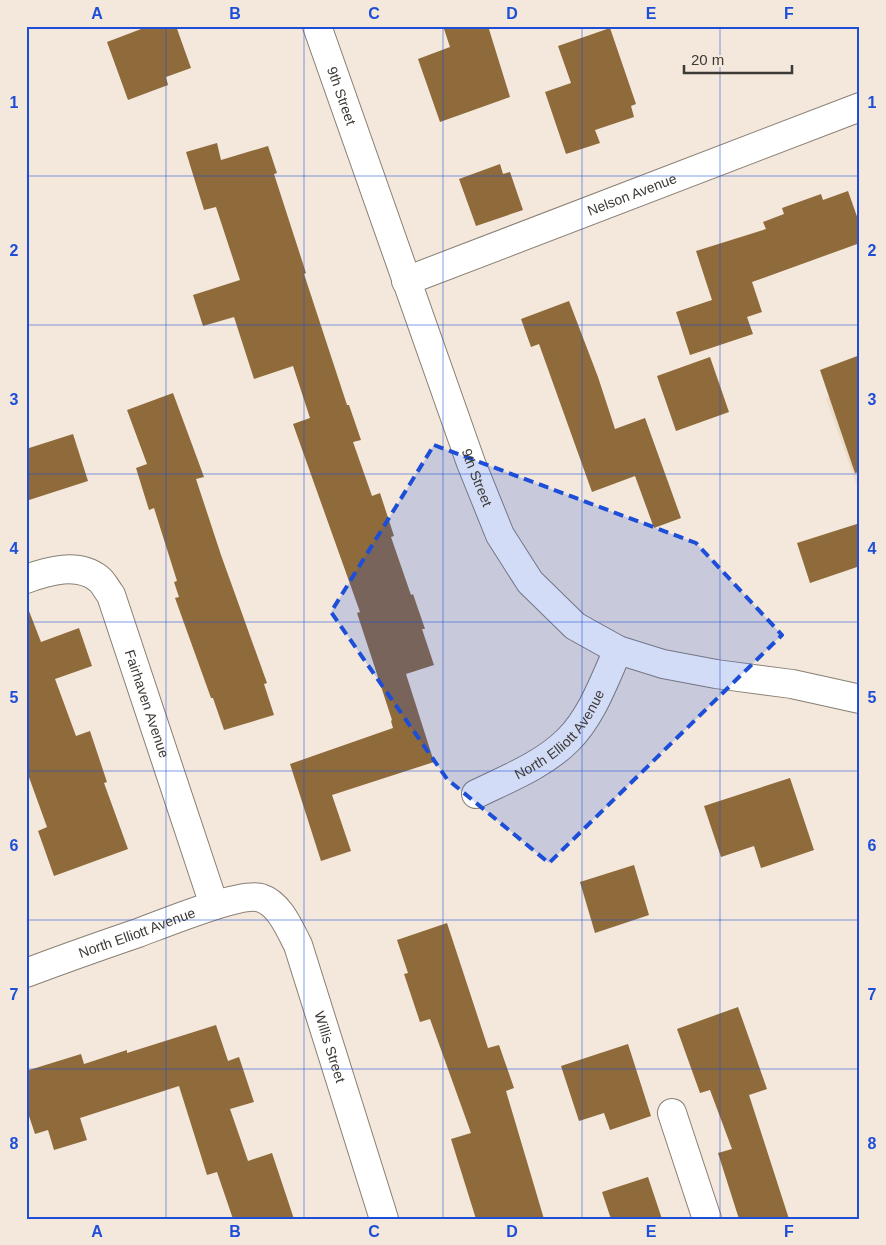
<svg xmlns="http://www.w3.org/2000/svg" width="886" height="1245" viewBox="0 0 886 1245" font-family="Arial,sans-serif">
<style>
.built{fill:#ecddc9}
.building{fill:#8f6a3b}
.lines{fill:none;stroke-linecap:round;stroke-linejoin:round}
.minor-casing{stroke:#897f73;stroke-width:30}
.minor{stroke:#fff;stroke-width:28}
.marked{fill:#1d4ed8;fill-opacity:0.2;stroke:#1d4ed8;stroke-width:4;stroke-dasharray:10 6;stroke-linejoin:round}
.grid{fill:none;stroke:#1d4ed8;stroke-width:1;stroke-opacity:0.55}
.labels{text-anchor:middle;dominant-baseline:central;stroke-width:5;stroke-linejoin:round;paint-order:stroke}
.street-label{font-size:14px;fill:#3d3934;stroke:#f3e8db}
.neatline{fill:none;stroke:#1d4ed8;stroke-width:2}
.grid-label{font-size:16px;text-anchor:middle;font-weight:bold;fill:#1d4ed8}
</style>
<rect width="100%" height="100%" fill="#f3e8db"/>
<path class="built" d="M860,386v109l-34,-97z"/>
<g class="building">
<path d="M149,26h27l15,42 -25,9 2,8 -40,15 -21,-58z"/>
<path d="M443,26h45l22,71 -70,25 -22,-63 32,-12z"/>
<path d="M610,28l26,76 -5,2 3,11 -39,13 5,13 -34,11 -21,-62 26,-9 -13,-37z"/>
<path d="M217,143l4,17 47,-14 9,27 -3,1 32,99 -2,1 43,131h2l12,35 -8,2 19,54 8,-3 14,43 -3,1 20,58 2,-1 12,35h-3l12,36 -28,9 28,88 -102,33 19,56 -30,10 -31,-97 103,-36 -2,-7 1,-1 -35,-107 3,-1 -67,-188 17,-6 -17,-52 -39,13 -20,-62 -31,9 -10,-31 47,-15 -24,-73 -12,3 -18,-58z"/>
<path d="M500,164l3,10 7,-2 13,38 -47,16 -17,-47z"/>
<path d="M848,191l12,34v18l-108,39 10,30 -15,5 6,17 -63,21 -14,-43 36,-12 -16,-49 70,-22 -3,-7 21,-8 -2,-6 39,-14 2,6z"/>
<path d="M569,301l29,76 17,52 30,-11 36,100 -27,10 -19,-52 -43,16 -53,-148 -8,3 -10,-28z"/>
<path d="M860,355v117l-5,1 -35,-103z"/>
<path d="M710,357l19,55 -53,19 -19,-55z"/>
<path d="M173,393l31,84 -8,2 25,76 46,128 -3,1 10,31 -50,15 -11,-32h-2l-36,-100 4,-1 -5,-15 3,-1 -23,-73 -5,2 -13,-42 11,-4 -20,-54z"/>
<path d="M73,434l15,47 -62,20v-52z"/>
<path d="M860,523v43l-50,17 -13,-40z"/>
<path d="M26,611h3l12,31 38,-14 13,38 -37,13 21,57 14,-5 17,51 -3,1 24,66 -74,27 -16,-45 9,-4 -21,-58z"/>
<path d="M790,778l24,72 -53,18 -7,-22 -33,11 -17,-51z"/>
<path d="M634,865l15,50 -54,18 -15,-51z"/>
<path d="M447,923l41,125 11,-3 15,43 -8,3 38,128h-68l-25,-80 20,-6 -41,-114 -10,3 -16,-48 4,-1 -11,-33z"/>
<path d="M738,1007l29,82 -18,6 40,124h-50l-21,-66 14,-4 -22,-59 -10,3 -23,-64z"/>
<path d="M216,1025l12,36 11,-4 15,45 -24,7 18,52 24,-8 22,66h-61l-16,-47 -10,3 -28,-89 -99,32 7,22 -33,10 -6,-20 -13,4 -9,-27v-36l55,-17 3,10 43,-14v3z"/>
<path d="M628,1044l23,72 -41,14 -6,-17 -25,8 -18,-55z"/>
<path d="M648,1177l14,42h-51l-9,-27z"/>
</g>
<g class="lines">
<defs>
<g id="minor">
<path id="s1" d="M317,26l154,437 29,72 30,47 45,44 43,24 45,14 53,10 76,10 68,15"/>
<path id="s2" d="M406,281l454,-174"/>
<path id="s3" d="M26,579c22,-8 52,-17 73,0 4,3 8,11 12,16l103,310"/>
<path id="s4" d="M476,794c31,-15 67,-29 92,-54 24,-24 36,-59 50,-90"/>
<path id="s5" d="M26,973c37,-14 74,-27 112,-40 22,-8 104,-42 123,-35 19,6 29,32 37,47l86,274"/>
<path d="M672,1113l35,106"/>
</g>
</defs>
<use href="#minor" class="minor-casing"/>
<use href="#minor" class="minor"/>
</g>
<path class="marked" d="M434,445l262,98 86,92 -233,228 -102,-84 -116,-167z"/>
<path class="grid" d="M166,26v1193M304,26v1193M443,26v1193M582,26v1193M720,26v1193M26,176h834M26,325h834M26,474h834M26,622h834M26,771h834M26,920h834M26,1069h834"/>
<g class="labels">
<g class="street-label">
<text stroke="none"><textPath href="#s1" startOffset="74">9th Street</textPath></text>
<text stroke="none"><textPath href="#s2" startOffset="242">Nelson Avenue</textPath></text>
<text stroke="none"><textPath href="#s1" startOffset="479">9th Street</textPath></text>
<text stroke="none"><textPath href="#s3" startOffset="211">Fairhaven Avenue</textPath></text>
<text stroke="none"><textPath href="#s4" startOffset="105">North Elliott Avenue</textPath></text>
<text stroke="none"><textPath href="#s5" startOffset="118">North Elliott Avenue</textPath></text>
<text stroke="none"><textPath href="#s5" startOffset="416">Willis Street</textPath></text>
</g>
</g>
<rect width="886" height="1245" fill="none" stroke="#f3e8db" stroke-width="55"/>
<path d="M684 65v8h108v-8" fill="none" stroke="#3d3934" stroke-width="2.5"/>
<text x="691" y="65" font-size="15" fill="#3d3934" stroke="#f3e8db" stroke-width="4" paint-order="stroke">20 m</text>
<rect x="28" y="28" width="830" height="1190" class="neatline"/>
<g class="grid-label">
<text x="97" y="19">A</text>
<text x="235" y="19">B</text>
<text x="374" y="19">C</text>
<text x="512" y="19">D</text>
<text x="651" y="19">E</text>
<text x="789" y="19">F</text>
<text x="14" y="108">1</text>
<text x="872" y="108">1</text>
<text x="14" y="256">2</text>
<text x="872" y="256">2</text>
<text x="14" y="405">3</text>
<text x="872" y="405">3</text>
<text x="14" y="554">4</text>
<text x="872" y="554">4</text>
<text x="14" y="703">5</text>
<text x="872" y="703">5</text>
<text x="14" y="851">6</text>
<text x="872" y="851">6</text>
<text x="14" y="1000">7</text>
<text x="872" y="1000">7</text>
<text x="14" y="1149">8</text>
<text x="872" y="1149">8</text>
<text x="97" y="1237">A</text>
<text x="235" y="1237">B</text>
<text x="374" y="1237">C</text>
<text x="512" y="1237">D</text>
<text x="651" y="1237">E</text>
<text x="789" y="1237">F</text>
</g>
</svg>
